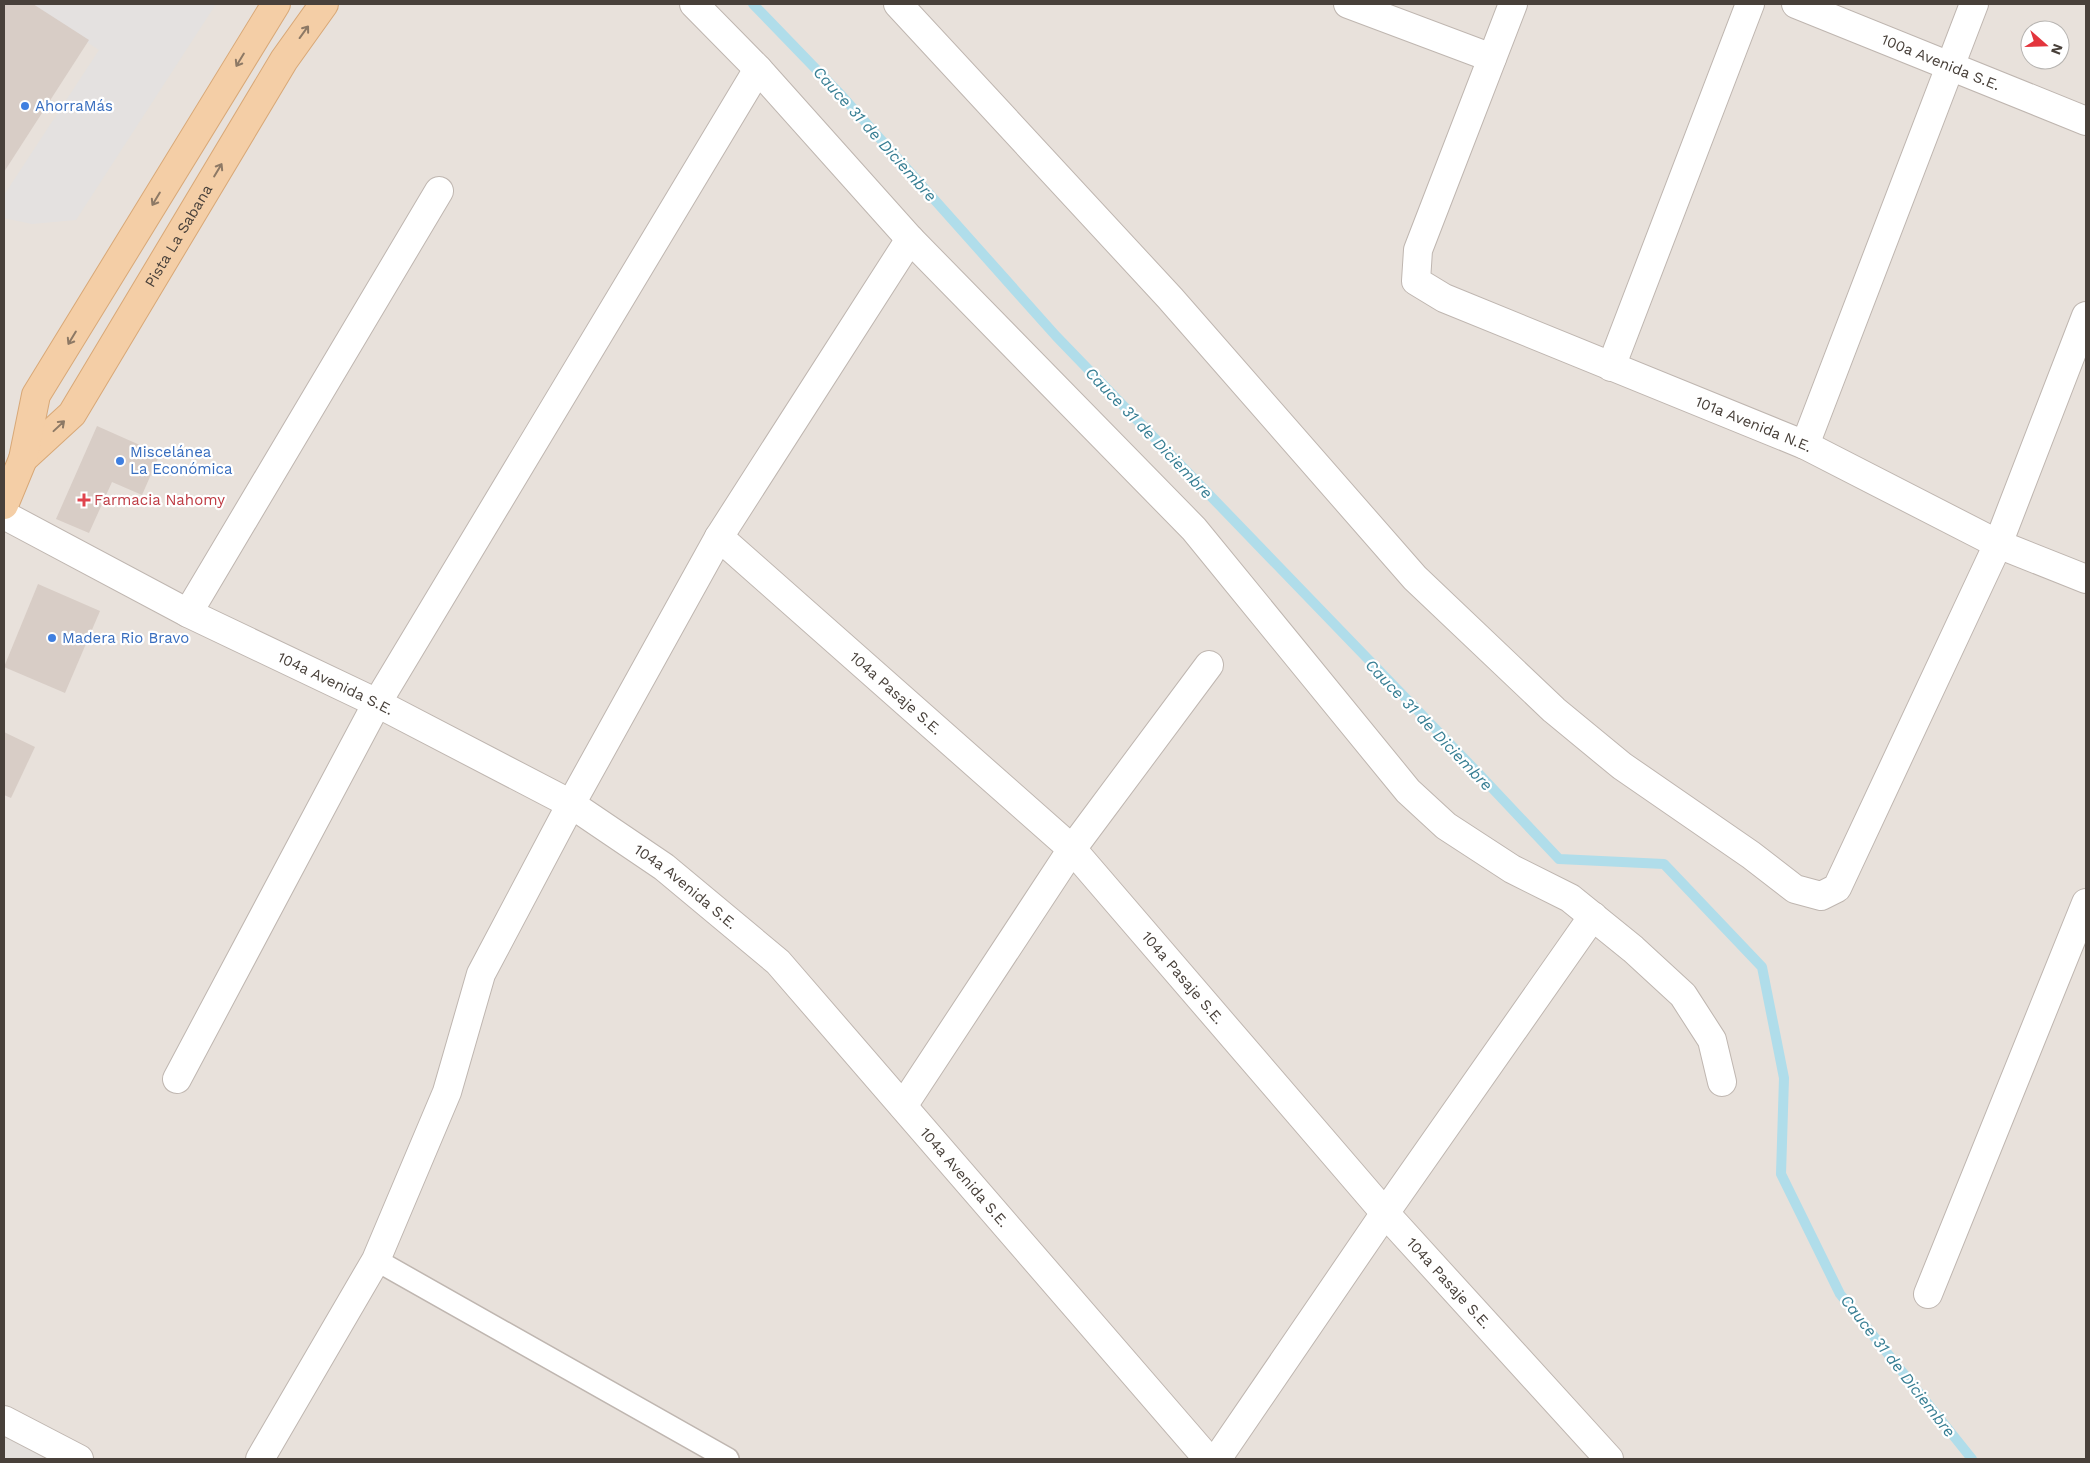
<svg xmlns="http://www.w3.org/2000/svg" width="2090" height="1463" viewBox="0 0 2090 1463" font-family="'Work Sans',sans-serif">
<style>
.residential{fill:#e8e1db;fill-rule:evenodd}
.industrial{fill:#e4e0dd}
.parking{fill:#e4e1e0}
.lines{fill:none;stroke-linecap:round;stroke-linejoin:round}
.stream{stroke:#b0ddea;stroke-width:10}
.building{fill:#d8cdc6}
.lane-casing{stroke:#bfb6b0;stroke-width:24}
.street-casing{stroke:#bfb6b0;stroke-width:30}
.primary-casing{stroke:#d8a877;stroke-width:30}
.lane{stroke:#fff;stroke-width:21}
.street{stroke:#fff;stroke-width:28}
.primary{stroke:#f4cea6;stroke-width:28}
.oneway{stroke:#8d7965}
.shop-dot{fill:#3f7fe0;stroke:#fff;stroke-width:2}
.health-dot{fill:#e0444e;stroke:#fff;stroke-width:2}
.labels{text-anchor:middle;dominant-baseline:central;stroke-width:4.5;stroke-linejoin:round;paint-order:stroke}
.street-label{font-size:15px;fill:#48403a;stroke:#fff}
.shop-label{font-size:15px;fill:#366cbe;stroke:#fff;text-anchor:start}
.health-label{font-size:15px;fill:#be3a42;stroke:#fff;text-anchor:start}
.water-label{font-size:16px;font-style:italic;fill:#377e93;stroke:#fff}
</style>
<rect width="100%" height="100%" fill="#f4f0ec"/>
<path class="residential" d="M4,4h2082v1455h-2082zM2030,30h30v30h-30z"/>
<path class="industrial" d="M4,1436l44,23h-44z"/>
<path class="parking" d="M28,4h188l-140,216 -44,4 -28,-6v-23l95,-145z"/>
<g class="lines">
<path class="stream" d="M753,4l89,92 214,240 422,437 81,86 105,5 98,103 22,111 -3,96 59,120 132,165"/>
</g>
<g class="building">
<path d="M4,4h29l56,36 -85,132z"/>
<path d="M97,426l63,28 -18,41 -30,-13 -23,51 -33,-14z"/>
<path d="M38,584l62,27 -35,82 -61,-26z"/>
<path d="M4,732l31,15 -24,51 -7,-3z"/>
</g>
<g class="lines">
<defs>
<path id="lane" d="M376,1260l352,199"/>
<g id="street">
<path d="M694,4l64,65 152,170 284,290 214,262 38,35 66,43 58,29 63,51 50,46 29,45 10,42"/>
<path d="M898,4l272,294 245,280 139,132 68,56 129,89 44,34 26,7 16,-8 161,-344 88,-228"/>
<path d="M1348,4l144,54"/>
<path id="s1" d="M1513,4l-95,246 -2,31 28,17 361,147 193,99 88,35"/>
<path id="s2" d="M1796,4l290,117"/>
<path d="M1611,367l139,-363"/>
<path d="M1805,445l169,-441"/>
<path id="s3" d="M4,515l184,98 189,90 194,101 93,63 114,95 430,497"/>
<path id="s4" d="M719,537l353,312 313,364 224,246"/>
<path d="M188,613l251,-422"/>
<path d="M177,1079l200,-376 381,-634"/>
<path d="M903,1106l169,-257 137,-184"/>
<path d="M1928,1294l158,-391"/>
<path d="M4,1420l75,39"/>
<path d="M260,1459l116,-199 71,-168 34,-118 90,-170 148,-267 191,-298"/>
<path d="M1217,1459l168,-246 208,-297"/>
</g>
<g id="primary">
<path id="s5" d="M23,459l49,-45 212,-354 40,-56"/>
<path d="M4,505l19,-46 13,-64 240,-391"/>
</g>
</defs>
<use href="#lane" class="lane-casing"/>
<use href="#street" class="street-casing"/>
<use href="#primary" class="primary-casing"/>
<use href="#lane" class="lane"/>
<use href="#street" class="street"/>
<use href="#primary" class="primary"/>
</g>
<defs><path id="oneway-shaft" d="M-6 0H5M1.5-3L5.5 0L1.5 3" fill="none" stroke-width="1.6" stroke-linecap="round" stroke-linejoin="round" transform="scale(1.25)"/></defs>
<g class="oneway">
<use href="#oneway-shaft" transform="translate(304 32) rotate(-54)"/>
<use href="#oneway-shaft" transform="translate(240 60) rotate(121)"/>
<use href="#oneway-shaft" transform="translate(218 170) rotate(-59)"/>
<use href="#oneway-shaft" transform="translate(156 199) rotate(121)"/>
<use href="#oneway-shaft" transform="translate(72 338) rotate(121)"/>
<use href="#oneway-shaft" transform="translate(59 426) rotate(-43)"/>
</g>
<g class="shop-dot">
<circle cx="25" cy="106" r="5"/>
<circle cx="120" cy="461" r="5"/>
<circle cx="52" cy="638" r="5"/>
</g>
<path class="health-dot" d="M81.5 492.5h5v5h5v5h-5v5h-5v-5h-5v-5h5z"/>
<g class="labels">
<g class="street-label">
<text stroke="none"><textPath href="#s2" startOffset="156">100a Avenida S.E.</textPath></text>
<text stroke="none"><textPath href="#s5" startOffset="274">Pista La Sabana</textPath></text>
<text stroke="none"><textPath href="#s1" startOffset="662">101a Avenida N.E.</textPath></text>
<text stroke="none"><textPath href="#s3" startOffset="372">104a Avenida S.E.</textPath></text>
<text stroke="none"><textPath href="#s4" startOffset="236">104a Pasaje S.E.</textPath></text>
<text stroke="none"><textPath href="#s3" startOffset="778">104a Avenida S.E.</textPath></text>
<text stroke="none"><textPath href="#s4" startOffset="641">104a Pasaje S.E.</textPath></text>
<text stroke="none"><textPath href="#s3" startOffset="1182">104a Avenida S.E.</textPath></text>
<text stroke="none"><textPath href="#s4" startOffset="1046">104a Pasaje S.E.</textPath></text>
</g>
<g class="shop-label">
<text x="35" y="106">AhorraMás</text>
<text x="130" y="452">Miscelánea<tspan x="130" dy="17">La Económica</tspan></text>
<text x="62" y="638">Madera Rio Bravo</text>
</g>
<g class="health-label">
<text x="94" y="500">Farmacia Nahomy</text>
</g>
<g class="water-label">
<text transform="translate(875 134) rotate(48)">Cauce 31 de Diciembre</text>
<text transform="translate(1149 433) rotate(46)">Cauce 31 de Diciembre</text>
<text transform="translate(1429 725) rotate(46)">Cauce 31 de Diciembre</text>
<text transform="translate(1898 1366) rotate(52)">Cauce 31 de Diciembre</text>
</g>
</g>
<rect width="2090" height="1463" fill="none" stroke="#48403a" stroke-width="10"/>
<g transform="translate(2045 45) rotate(110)"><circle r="24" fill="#ffffff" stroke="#b6b3b0"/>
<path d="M0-4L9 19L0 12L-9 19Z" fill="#e3353d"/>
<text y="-8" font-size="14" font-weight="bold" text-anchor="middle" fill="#48403a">N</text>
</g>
</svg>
